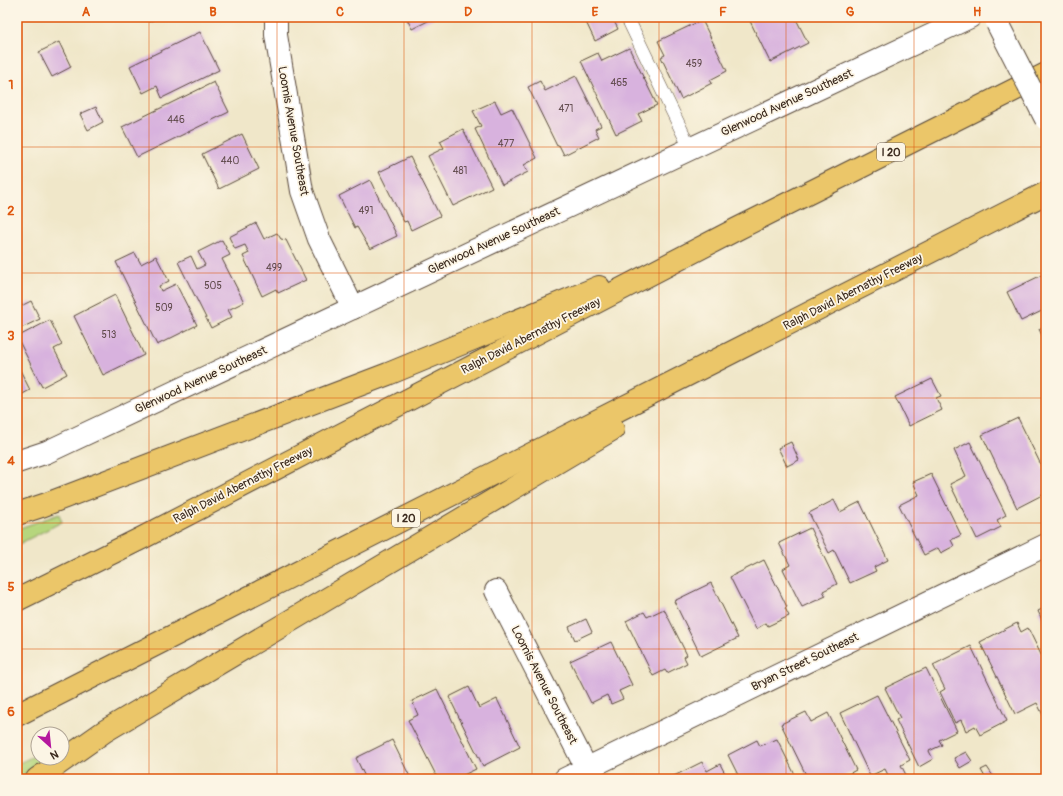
<svg xmlns="http://www.w3.org/2000/svg" width="1063" height="796" viewBox="0 0 1063 796" font-family="Pangolin,sans-serif">
<style>
.green{fill:#b6d67d;stroke:#78804e}
.building{fill:#d8b2de}
.lines{fill:none;stroke-linecap:round;stroke-linejoin:round}
.service-casing{stroke:#564638;stroke-width:14}
.minor-casing{stroke:#564638;stroke-width:24}
.motorway-casing{stroke:#564638;stroke-width:24}
.service{stroke:#fff;stroke-width:13}
.minor{stroke:#fff;stroke-width:22}
.motorway{stroke:#ebc669;stroke-width:22}
.tertiary-bridge-casing{stroke:#564638;stroke-width:24;stroke-linecap:butt}
.tertiary-bridge{stroke:#fff;stroke-width:22}
.grid{fill:none;stroke:#df570d;stroke-width:1;stroke-opacity:0.55}
.labels{text-anchor:middle;dominant-baseline:central;stroke-width:3.5;stroke-linejoin:round;paint-order:stroke}
.number-label{font-size:10px;fill:#624c4e}
.shield{fill:#fcf5e5;stroke:#75675a;stroke-width:1}
.shield-label{font-size:11px;font-weight:bold;fill:#3b2a1e}
.street-label{font-size:12px;fill:#3b2a1e;stroke:#fcf5e5}
.neatline{fill:none;stroke:#df570d;stroke-width:1.5}
.grid-label{font-size:13px;text-anchor:middle;font-weight:bold;fill:#df570d}
</style>
<rect width="100%" height="100%" fill="#fcf5e5"/>
<filter id="ink" filterUnits="userSpaceOnUse"><feTurbulence type="fractalNoise" baseFrequency=".025" numOctaves="2"/><feDisplacementMap in="SourceGraphic" scale="8" xChannelSelector="R" yChannelSelector="G"/><feConvolveMatrix kernelMatrix="1 2 1 2 8 2 1 2 1" color-interpolation-filters="sRGB"/></filter>
<filter id="wash" filterUnits="userSpaceOnUse"><feTurbulence type="fractalNoise" baseFrequency=".012" numOctaves="4" result="noise"/><feDisplacementMap in="SourceGraphic" scale="16" xChannelSelector="R" yChannelSelector="G"/><feGaussianBlur stdDeviation="0.9" result="paint"/><feColorMatrix in="noise" values="0 0 0 0 0 0 0 0 0 0 0 0 0 0 0 0 0 1.4 0 .05"/><feComposite in="paint" operator="in"/></filter>
<g filter="url(#wash)">
<rect width="100%" height="100%" fill="#f0e7c9"/>
<g class="green">
<path d="M59,514l3,8 -45,23v-16z"/>
<path d="M38,754v4h10l-31,21v-15z"/>
</g>
<g id="blocks">
<g class="building">
<path d="M147,17h12l-10,5z"/>
<path d="M406,17h30l-24,12z"/>
<path d="M596,17h16l6,12 -23,12 -9,-19z"/>
<path d="M748,17h47l13,26 -38,19z"/>
<path d="M702,20l25,51 -17,9 2,3 -31,16 -20,-42 4,-2 -7,-14z"/>
<path d="M200,32l19,38 -57,28 -5,-12 -14,7 -13,-27z"/>
<path d="M59,42l12,25 -19,10 -13,-25z"/>
<path d="M629,48l28,57 -19,9 4,7 -26,13 -35,-73 17,-8 4,8z"/>
<path d="M576,76l25,50 -6,3 4,8 -35,18 -5,-10 -2,1 -29,-59 12,-6 5,10z"/>
<path d="M214,82l15,30 -92,45 -15,-30z"/>
<path d="M495,101l6,12 11,-5 25,50 -13,7 4,7 -26,13 -27,-56 6,-3 -8,-15z"/>
<path d="M96,107l7,15 -15,8 -8,-16z"/>
<path d="M463,129l29,58 -39,19 -25,-50 16,-8 -4,-7z"/>
<path d="M242,134l17,35 -40,20 -17,-35z"/>
<path d="M410,157l30,59 -29,14 -4,-9 -3,1 -25,-50z"/>
<path d="M370,180l27,56 -27,13 -13,-22 -2,1 -16,-32z"/>
<path d="M256,223l8,16 13,-6 4,6 5,1 20,40 -28,13 -2,-4 -14,7 -19,-40 6,-3 -4,-8 -10,4 -6,-12z"/>
<path d="M222,240l8,15 -8,4 22,43 -16,8 4,7 -21,11 -33,-66 13,-6 6,13 8,-4 -7,-13z"/>
<path d="M135,253l6,11 15,-8 13,25 -10,5 2,5 15,-7 21,41 -40,20 -41,-83z"/>
<path d="M1046,273v36l-25,12 -14,-29z"/>
<path d="M115,295l29,60 -41,20 -29,-59z"/>
<path d="M31,301l9,18 -21,10 -2,-4v-17z"/>
<path d="M50,320l12,25 -8,4 13,25 -25,13 -25,-50z"/>
<path d="M1046,325v19l-7,-15z"/>
<path d="M17,364l13,26 -13,7z"/>
<path d="M932,379l9,17 -5,2 6,12 -33,16 -14,-29z"/>
<path d="M1018,418l28,57v18l-29,15 -35,-73z"/>
<path d="M791,442l8,18 -12,6 -9,-18z"/>
<path d="M970,442l36,73 -9,5 4,7 -24,12 -27,-55 16,-8 -12,-26z"/>
<path d="M931,474l30,61 -10,5 3,6 -13,7 -3,-5 -14,7 -25,-50 20,-10 -6,-13z"/>
<path d="M834,500l6,12 20,-10 28,58 -14,7 2,4 -26,12 -16,-33 -5,3 -20,-40z"/>
<path d="M810,528l27,56 -14,7 3,5 -24,11 -19,-38 7,-4 -11,-22z"/>
<path d="M764,560l23,47 -2,1 4,8 -21,10 -2,-3 -10,6 -26,-52z"/>
<path d="M711,583l27,55 -37,18 -27,-55z"/>
<path d="M1046,607v22l-8,-18z"/>
<path d="M664,609l23,46 -3,2 3,6 -20,10 -2,-3 -12,6 -27,-55 18,-9 3,5z"/>
<path d="M586,619l6,13 -17,8 -6,-13z"/>
<path d="M1017,623l4,9 7,-4 18,37v56l-9,-18 -22,11 -35,-72z"/>
<path d="M611,642l21,43 -13,6 4,8 -12,5 -4,-9 -16,8 -21,-42z"/>
<path d="M971,646l36,75 -27,14 -5,-9 -9,5 -5,-11 -6,3 -15,-31 5,-3 -12,-24z"/>
<path d="M926,668l31,63 -18,9 3,5 -13,6 4,8 -14,8 -23,-47 4,-2 -15,-30z"/>
<path d="M469,687l10,21 18,-9 23,48 -37,19 -34,-69z"/>
<path d="M437,689l39,80 -21,10h-17l-30,-59 10,-5 -6,-14z"/>
<path d="M877,695l33,65 -9,5 6,12 -4,2h-13l-5,-10 -15,7 -30,-63z"/>
<path d="M806,712l5,10 17,-9 28,57 -17,9h-31l-27,-55z"/>
<path d="M777,739l20,40h-57l-12,-24 29,-15 3,6z"/>
<path d="M392,740l19,39h-45l-10,-21z"/>
<path d="M966,752l6,9 -12,7 -6,-10z"/>
<path d="M702,762l5,9 13,-7 8,15h-60z"/>
<path d="M987,767l8,12h-9l-5,-9z"/>
</g>
</g>
</g>
<g filter="url(#ink)">
<use href="#blocks" fill-opacity="0" stroke="#564638" stroke-width="1"/>
<g class="lines">
<defs>
<path id="service" d="M627,17l63,131"/>
<g id="minor">
<path d="M276,17v18l26,156 17,48 34,69"/>
<path d="M17,462l30,-10 923,-435"/>
<path d="M496,591l96,188"/>
<path d="M565,779l481,-234"/>
</g>
<g id="motorway">
<path d="M17,514l27,-9 344,-131 211,-87"/>
<path d="M17,600l125,-62 595,-309 309,-155"/>
<path d="M17,715l1029,-522"/>
<path d="M37,779l68,-48 508,-302"/>
</g>
</defs>
<use href="#service" class="service-casing"/>
<use href="#minor" class="minor-casing"/>
<use href="#motorway" class="motorway-casing"/>
<use href="#service" class="service"/>
<use href="#minor" class="minor"/>
<use href="#motorway" class="motorway"/>
<defs>
<path id="tertiary-bridge" d="M997,23l49,96"/>
</defs>
<use href="#tertiary-bridge" class="tertiary-bridge-casing"/>
<use href="#tertiary-bridge" class="tertiary-bridge"/>
</g>
</g>
<path class="grid" d="M149,17v762M277,17v762M404,17v762M532,17v762M659,17v762M786,17v762M914,17v762M17,147h1029M17,273h1029M17,398h1029M17,523h1029M17,649h1029"/>
<g class="labels">
<g class="number-label">
<text x="694" y="64">459</text>
<text x="619" y="83">465</text>
<text x="566" y="109">471</text>
<text x="176" y="120">446</text>
<text x="506" y="144">477</text>
<text x="230" y="161">440</text>
<text x="460" y="171">481</text>
<text x="366" y="211">491</text>
<text x="274" y="268">499</text>
<text x="213" y="286">505</text>
<text x="164" y="308">509</text>
<text x="109" y="335">513</text>
</g>
<g class="shield">
<rect x="877" y="143" width="28" height="18" rx="3"/>
<rect x="392" y="509" width="28" height="18" rx="3"/>
</g>
<g class="shield-label">
<text x="891" y="152">I 20</text>
<text x="406" y="518">I 20</text>
</g>
<g class="street-label">
<text transform="translate(787 103) rotate(-25)">Glenwood Avenue Southeast</text>
<text transform="translate(293 131) rotate(80)">Loomis Avenue Southeast</text>
<text transform="translate(494 241) rotate(-25)">Glenwood Avenue Southeast</text>
<text transform="translate(853 292) rotate(-27)">Ralph David Abernathy Freeway</text>
<text transform="translate(531 336) rotate(-27)">Ralph David Abernathy Freeway</text>
<text transform="translate(201 380) rotate(-25)">Glenwood Avenue Southeast</text>
<text transform="translate(243 485) rotate(-27)">Ralph David Abernathy Freeway</text>
<text transform="translate(805 662) rotate(-26)">Bryan Street Southeast</text>
<text transform="translate(544 685) rotate(63)">Loomis Avenue Southeast</text>
</g>
</g>
<rect width="1063" height="796" fill="none" stroke="#fcf5e5" stroke-width="44"/>
<g transform="translate(50 746) rotate(153)"><circle r="19" fill="#fcf5e5" stroke="#afa495"/>
<path d="M0-3L7 15L0 10L-7 15Z" fill="#b5179e"/>
<text y="-6" font-size="11" font-weight="bold" text-anchor="middle" fill="#3b2a1e">N</text>
</g>
<rect x="22" y="22" width="1019" height="752" class="neatline"/>
<g class="grid-label">
<text x="86" y="16">A</text>
<text x="213" y="16">B</text>
<text x="340" y="16">C</text>
<text x="468" y="16">D</text>
<text x="595" y="16">E</text>
<text x="723" y="16">F</text>
<text x="850" y="16">G</text>
<text x="977" y="16">H</text>
<text x="11" y="89">1</text>
<text x="11" y="215">2</text>
<text x="11" y="340">3</text>
<text x="11" y="465">4</text>
<text x="11" y="591">5</text>
<text x="11" y="716">6</text>
</g>
</svg>
